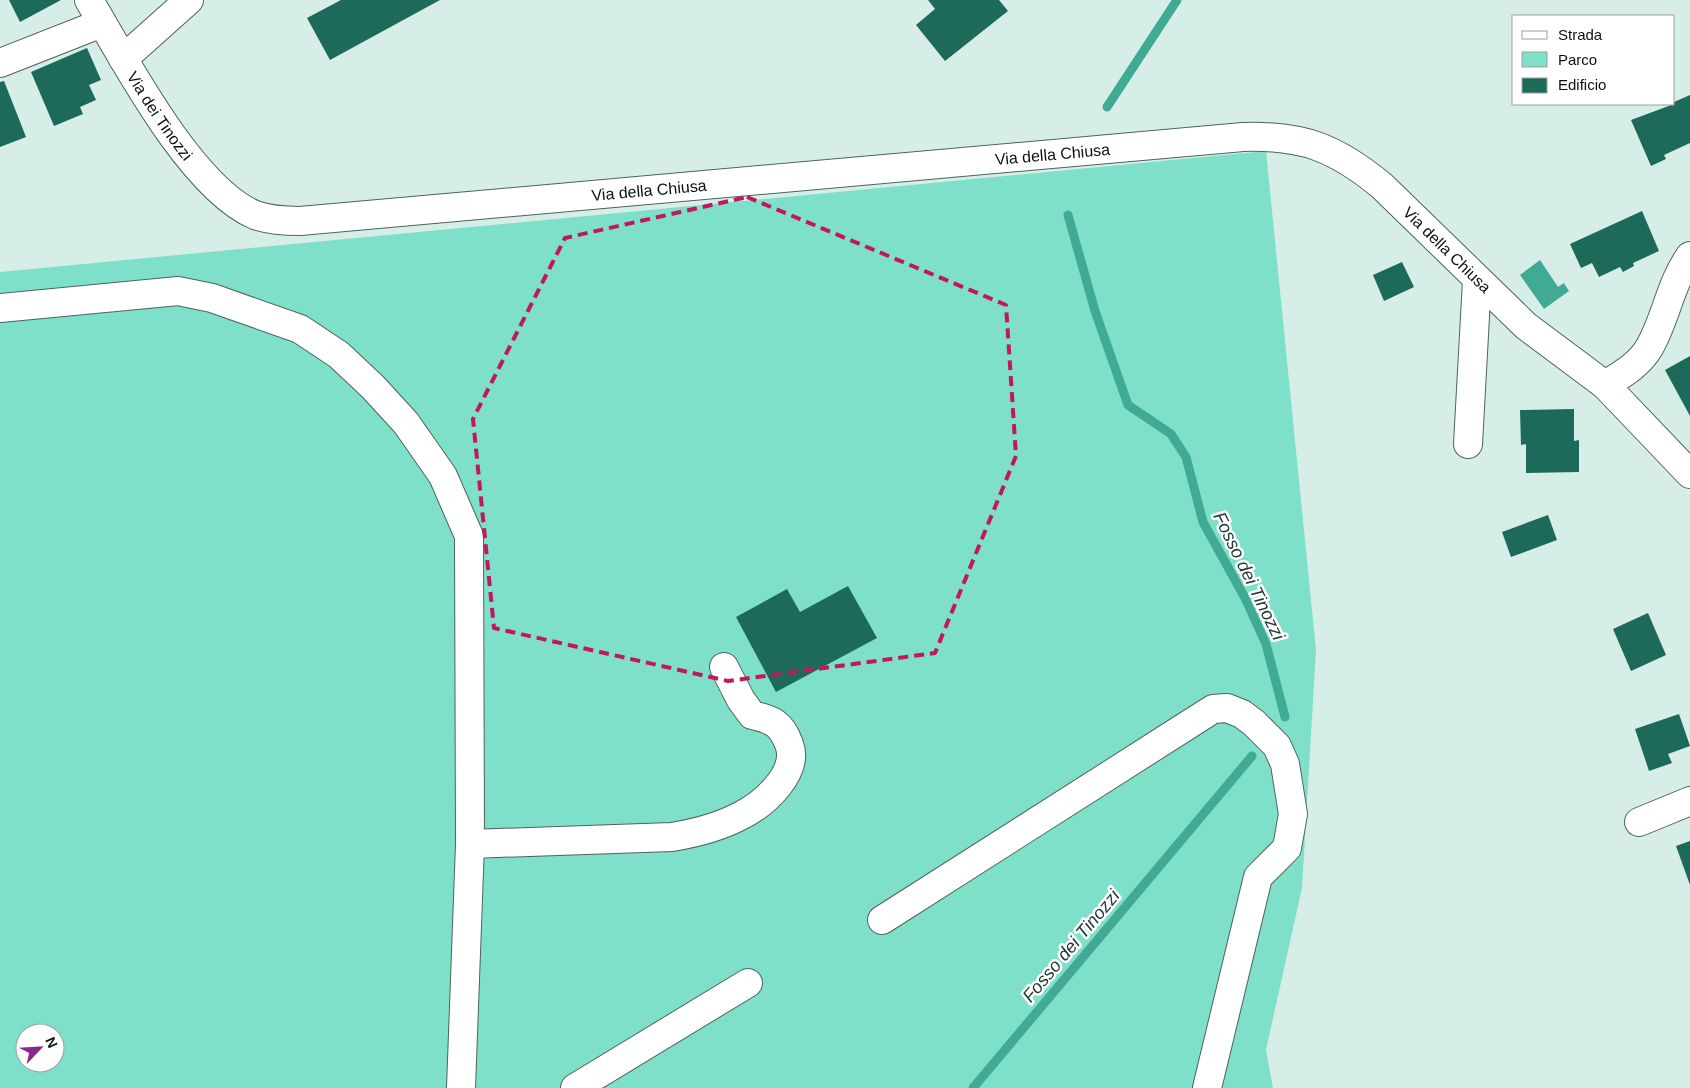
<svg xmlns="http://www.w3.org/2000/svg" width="1690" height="1088" viewBox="0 0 1690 1088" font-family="Arial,sans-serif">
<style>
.green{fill:#7fe0c9;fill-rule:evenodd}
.water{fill:#40aa94}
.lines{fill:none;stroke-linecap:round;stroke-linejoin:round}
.stream{stroke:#40aa94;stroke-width:9}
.building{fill:#1d695a}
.minor-casing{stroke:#4e635d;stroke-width:30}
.minor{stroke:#fff;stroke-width:28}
.marked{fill:none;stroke:#c2185b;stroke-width:4;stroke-dasharray:10 6;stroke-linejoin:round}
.labels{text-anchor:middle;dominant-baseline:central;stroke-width:5;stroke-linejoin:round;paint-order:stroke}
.street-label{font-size:16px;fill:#0b1311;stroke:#fff}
.water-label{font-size:18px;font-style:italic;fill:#213933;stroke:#fff}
</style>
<rect width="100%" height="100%" fill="#d6eee7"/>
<path class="green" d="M1266,151l50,499 -14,238 -36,162 7,38h-1273v-816zM25,1033h30v30h-30z"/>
<path class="water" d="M1540,260l18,27 6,-4 5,8 -25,18 -24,-34z"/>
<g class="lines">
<g class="stream">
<path d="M1107,107l70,-107"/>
<path d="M1068,215l27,96 33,94 43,29 15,23 17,65 42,76 21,46 19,73"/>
<path d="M973,1088l279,-332"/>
</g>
</g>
<g class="building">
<path d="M9,0h52l-41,22z"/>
<path d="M341,0h99l-110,60 -23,-42z"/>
<path d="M928,0h71l9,11 -63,50 -29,-36 19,-16z"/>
<path d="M87,48l14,32 -12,5 7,15 -16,7 3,7 -29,12 -23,-54z"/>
<path d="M4,81l22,56 -26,10v-65z"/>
<path d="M1690,95v48l-26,12 2,4 -15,7 -20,-46 43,-16v-2z"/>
<path d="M1642,211l17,40 -26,12 1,3 -11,6 -3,-5 -21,10 -7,-14 -11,5 -11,-24z"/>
<path d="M1402,262l12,25 -30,14 -11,-26z"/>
<path d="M1690,356v60l-25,-46z"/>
<path d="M1574,409v32l5,-1v32l-53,1v-29l-5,1 -1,-35z"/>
<path d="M1548,515l9,25 -46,17 -9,-25z"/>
<path d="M848,586l29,52 -101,54 -40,-75 51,-28 13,23z"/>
<path d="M1648,613l18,42 -35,16 -18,-42z"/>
<path d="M1679,714l11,32 -22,8 4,9 -23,8 -14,-42z"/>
<path d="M1690,841v44l-14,-39z"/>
</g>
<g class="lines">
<defs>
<g id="minor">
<path id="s1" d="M89,0c35,59 102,188 166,215 14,5 30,6 45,6l943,-84c60,-2 93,11 139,49l144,140 79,59c16,-10 34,-20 44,-37 17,-29 21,-64 41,-92"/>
<path d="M123,59l66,-59"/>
<path d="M0,63l102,-40"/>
<path d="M0,308l178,-17 34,7 88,31 39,26 34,32 33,36 37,53 26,60 1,308 -9,244"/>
<path d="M1605,385l85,89"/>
<path d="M1468,444l9,-164"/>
<path d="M1639,822l51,-21"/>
<path d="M470,844l202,-7c24,-4 48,-10 70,-22 22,-11 58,-43 47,-71 -8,-21 -16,-24 -37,-29l-11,-15 -17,-33"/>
<path d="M882,920l331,-211 14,-1 15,6 12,9 23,23 8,18 8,50 -6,34 -29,29 -51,211"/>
<path d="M575,1088l173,-105"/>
</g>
</defs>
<use href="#minor" class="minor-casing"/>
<use href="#minor" class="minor"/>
</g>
<path class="marked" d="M747,197l259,108 10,151 -81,197 -207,28 -234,-53 -21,-209 92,-181z"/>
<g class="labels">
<g class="street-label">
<text stroke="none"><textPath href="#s1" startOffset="136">Via dei Tinozzi</textPath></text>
<text stroke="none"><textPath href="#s1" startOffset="1076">Via della Chiusa</textPath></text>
<text stroke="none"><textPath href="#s1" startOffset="671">Via della Chiusa</textPath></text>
<text stroke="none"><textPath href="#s1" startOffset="1510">Via della Chiusa</textPath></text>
</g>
<g class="water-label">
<text transform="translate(1249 576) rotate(64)">Fosso dei Tinozzi</text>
<text transform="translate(1071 946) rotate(-50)">Fosso dei Tinozzi</text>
</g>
</g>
<rect x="1512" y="15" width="162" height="90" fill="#ffffff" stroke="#9da1a0"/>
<rect x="1522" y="31" width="25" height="8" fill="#ffffff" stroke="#9da1a0"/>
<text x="1558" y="40" font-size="15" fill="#0b1311">Strada</text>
<rect x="1522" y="52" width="25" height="15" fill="#7fe0c9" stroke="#9da1a0"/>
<text x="1558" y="65" font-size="15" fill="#0b1311">Parco</text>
<rect x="1522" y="78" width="25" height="15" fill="#1d695a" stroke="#9da1a0"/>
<text x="1558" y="90" font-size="15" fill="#0b1311">Edificio</text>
<g transform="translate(40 1048) rotate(65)"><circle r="24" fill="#ffffff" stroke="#9da1a0"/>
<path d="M0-4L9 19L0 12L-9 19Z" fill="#8a268e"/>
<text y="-8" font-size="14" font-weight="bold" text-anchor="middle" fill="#0b1311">N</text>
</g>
</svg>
